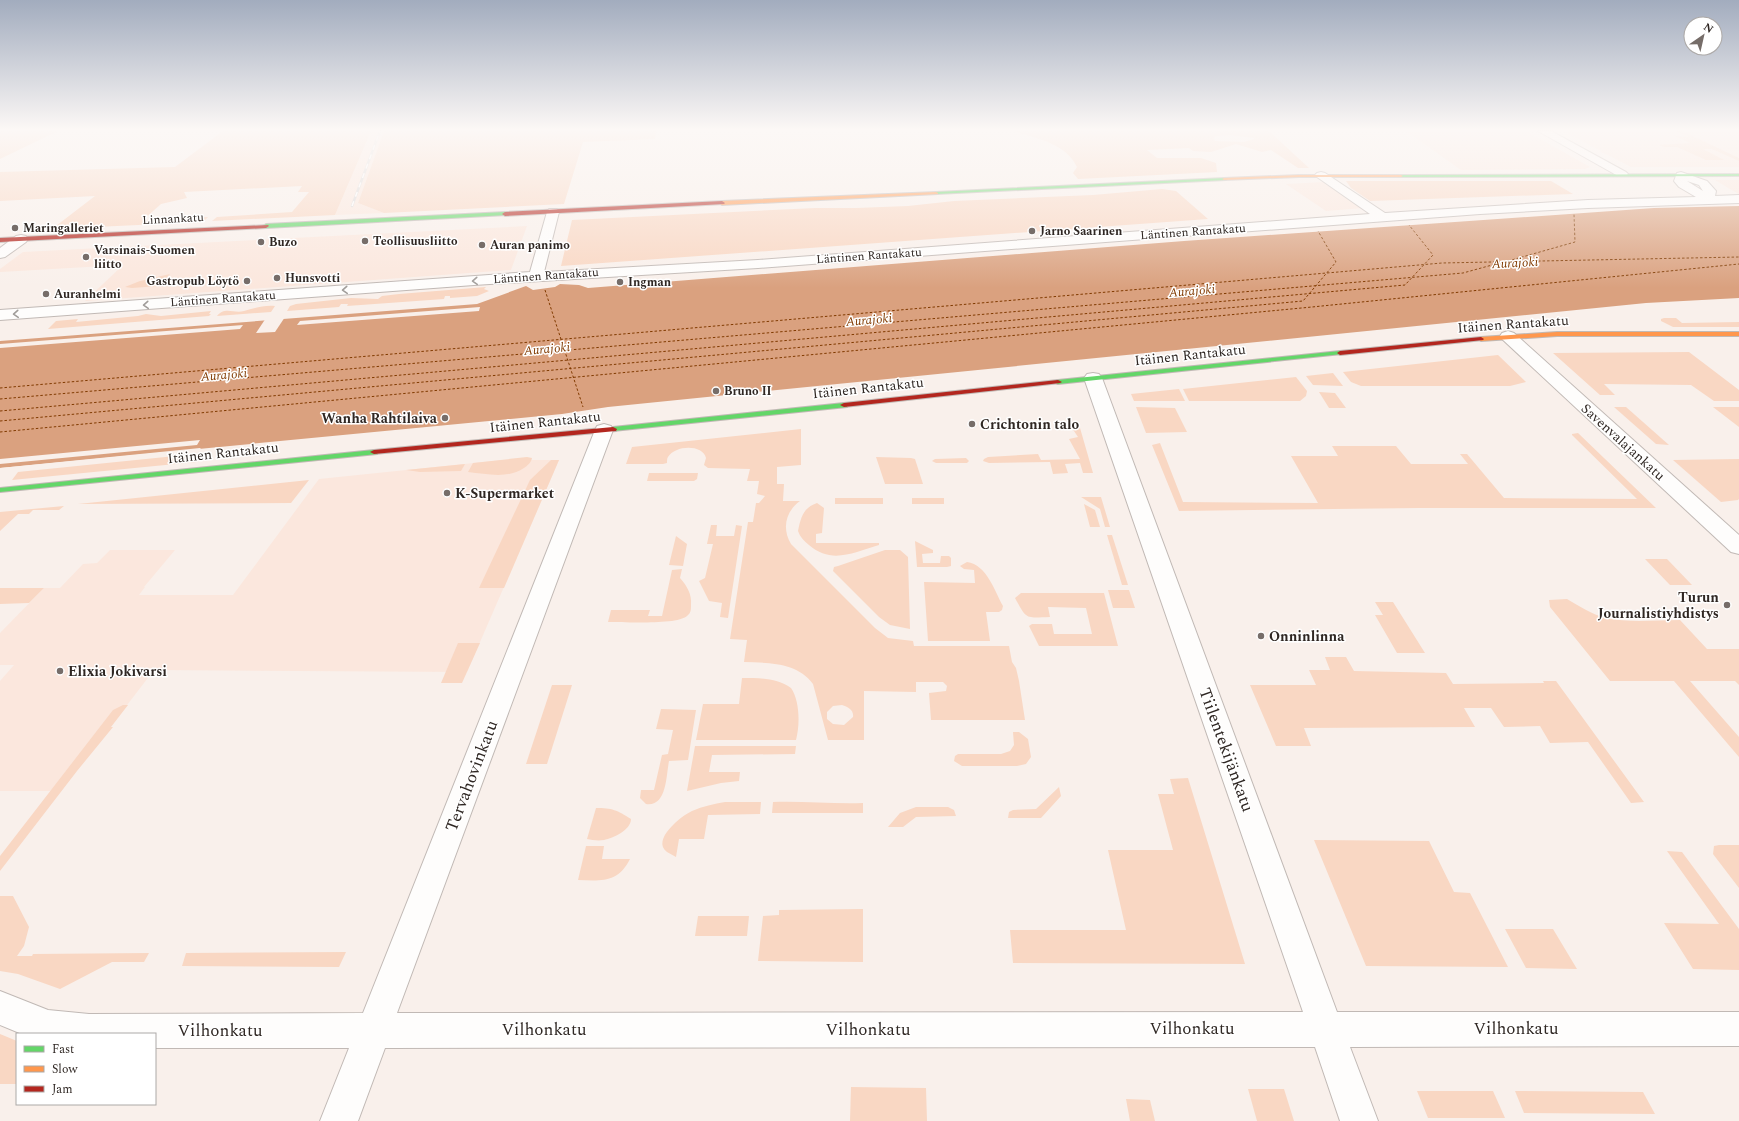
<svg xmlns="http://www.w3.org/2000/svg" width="1739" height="1121" viewBox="0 0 1739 1121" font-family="Spectral,serif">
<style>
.built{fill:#fbe7dd}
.green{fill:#f9d7c3;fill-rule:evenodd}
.water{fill:#daa17f}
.pier{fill:#f9f0eb}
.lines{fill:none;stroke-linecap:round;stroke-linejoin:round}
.ferry{stroke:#813a00;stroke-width:1;stroke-dasharray:2.5 2;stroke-linecap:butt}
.street-casing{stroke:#c1b9b5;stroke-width:2}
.fast-casing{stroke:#c1b9b5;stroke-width:2}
.slow-casing{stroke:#c1b9b5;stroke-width:2}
.jam-casing{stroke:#c1b9b5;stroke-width:2}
.street{fill:#fefdfc;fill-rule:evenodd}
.fast{fill:#63d668;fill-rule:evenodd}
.slow{fill:#ff974d;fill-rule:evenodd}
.jam{fill:#b3261e;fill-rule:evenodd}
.rail-casing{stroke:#dad8d7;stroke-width:2.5}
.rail{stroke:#fff;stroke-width:1.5;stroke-dasharray:5;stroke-linecap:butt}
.oneway{stroke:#a19d9a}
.poi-dot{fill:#766d69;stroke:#fff;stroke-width:1.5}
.labels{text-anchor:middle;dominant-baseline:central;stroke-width:3;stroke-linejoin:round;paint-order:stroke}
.far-street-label{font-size:12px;fill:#2f2723;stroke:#fff}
.far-poi-label{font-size:12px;font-weight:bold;fill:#2f2723;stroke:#fff;text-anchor:start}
.far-water-label{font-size:13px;font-style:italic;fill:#813a00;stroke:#fff}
.street-label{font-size:14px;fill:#2f2723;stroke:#fff}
.poi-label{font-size:14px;font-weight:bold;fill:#2f2723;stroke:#fff;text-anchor:start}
.near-street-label{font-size:17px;fill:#2f2723;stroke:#fff}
</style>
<rect width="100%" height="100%" fill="#f9f0eb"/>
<g class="built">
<path d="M371,131h13l-26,72 26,10 -49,2z"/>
<path d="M1406,131h120l64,36 -5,2 -124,1z"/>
<path d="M1563,131h176v36h-108l-23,-12 -8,-3 1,-1z"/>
<path d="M1715,180h24v14l-9,-5z"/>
<path d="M1324,182l39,26 -37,3 -40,-27z"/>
<path d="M527,226l-16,44 -426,31 38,-36 -123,7v-3l23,-17z"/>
<path d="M503,460h56l-92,212 -313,-2 -93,121h-61v-110l14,-16h-14v-32l44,-45h16l23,-24 14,-1 13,-13h65l-31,37h1l-6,8h94l86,-116z"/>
</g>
<g class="green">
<path d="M0,131h58l-58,28z"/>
<path d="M223,131h148l-36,84 -123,6 5,-4 75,-5 17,-20h-11l4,-6 -118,6 3,6 -26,6 -18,16 65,-3 -5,5 -151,7 43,-33 -95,5v-29l175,-5z"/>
<path d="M384,131h272l-1,8 -72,3 -19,62 -180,9 -26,-10z"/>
<path d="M1013,131h256l40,37h-11l-27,-18 -9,2 -26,-8 -25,8 -18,-1 -4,-3 -42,2 10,8h44l15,5 1,9 -139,7 -5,-6 4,-6c-11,-24 -41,-29 -64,-36zM1230,135l24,3v1l-10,3 -29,-1 -1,-3 2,-2z"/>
<path d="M1675,131h7l57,27v3l-27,-12h-9l21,11h-18l-29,-13h-12l-6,-2 31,-2 -15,-7 15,1z"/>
<path d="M1346,181h205l22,13 -203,7 -19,-13z"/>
<path d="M1162,189l14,2 32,28 -647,47 11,-46 243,-12h41l52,-2 46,-5 139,-6z"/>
<path d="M170,274l-12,12 -26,2 -7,-1 15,-6z"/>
<path d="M486,287l-2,2 5,2 -12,5 -27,2v-2h-5l-1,3 -97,7 1,-2h-7l-2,3 -52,4 3,-5 6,-2 55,-6 27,1 4,-3 17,-2z"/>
<path d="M275,306l-4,6 -54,4c8,-10 17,-2 27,-5 10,-3 20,-6 31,-5z"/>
<path d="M211,311l-2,3h2l-2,2 -161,13 8,-8 22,-2 -2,3 62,-6 8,-2 15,2z"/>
<path d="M1664,318h12l6,5 57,-1v5h-66l-12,-6v-2z"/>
<path d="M1689,352l50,38v11h-25l-23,-16 -87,-1 11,11h-15l-47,-42z"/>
<path d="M1498,355l28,27 -16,4h-149l-10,-4 -8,-10z"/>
<path d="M1333,373l10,13 -30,-1 -7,-9z"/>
<path d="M1296,377l11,14 -1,5 -6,5h-111l-6,-12z"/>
<path d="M1179,389l6,12h-51l-3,-7z"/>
<path d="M1319,392l16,1 11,15h-17z"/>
<path d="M1136,407l39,1 12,24 -41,1z"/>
<path d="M1614,407h12l43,38 -13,-1z"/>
<path d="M1713,407h26v20z"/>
<path d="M1078,421l15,52h-10l-3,-10 -15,1 3,9 -15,1 -3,-12 -61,1 -6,-2 1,-2 4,-2 50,-3 3,6 39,-1 -11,-20 9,-2 -10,-15z"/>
<path d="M801,429v36l-24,2v17h7l-1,17h17c-15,11 -18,28 -9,43l84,84 13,10 25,3 1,5h95l3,16 4,6 3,13 6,39h-94l-2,-27 17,-2 1,-5 -4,-4h-27v10l-52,-1v49h-36l-15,-56c-16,-22 -44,-21 -69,-22l3,-22 -17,-1 18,-117h5l3,-19h3l6,-7 -8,-2 2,-13h-12l3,-12 -42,-1 -4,-3 2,-7c-3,-14 -31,-13 -38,-1 -1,1 -1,4 -1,6l-4,1h-37l6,-17zM842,705c6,2 12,5 11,12l-9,8 -11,-1 -6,-5v-7l6,-6z"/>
<path d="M1578,433l78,75h-237l-240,3 -27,-66 8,-2 23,59 135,1 -27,-47h47l-6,-10h64l15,18h57l-8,-10h7l37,44 133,1 -65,-64v-1z"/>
<path d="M195,454h6l2,5 -7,3 -184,18 6,-8z"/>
<path d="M527,457l5,1c-1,5 -4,7 -8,10 -16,11 -37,6 -56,4l5,-9z"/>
<path d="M876,457l35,1 4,1 8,25h-38z"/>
<path d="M966,458l3,3 -2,2h-31l-4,-2 3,-2z"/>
<path d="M1739,459v40l-1,1 -17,2 -48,-42z"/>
<path d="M551,460h8l-55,128h-25l51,-108z"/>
<path d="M465,464l-4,7 -41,1 -14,-2z"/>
<path d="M649,473h49l-1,6 -3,2h-47z"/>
<path d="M309,480l-18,23 -213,1z"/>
<path d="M1081,497h20l9,30h-5l-5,-18z"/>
<rect x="835" y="498" width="48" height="6"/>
<rect x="912" y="498" width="32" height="6"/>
<path d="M817,503l7,5 -2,25 -6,1v9h63v2c-25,7 -47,20 -70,0 -5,-4 -9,-8 -11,-14 3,-14 5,-23 19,-28z"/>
<path d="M1084,504l11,6 5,17h-10z"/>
<path d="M64,506l-5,4h-26l-4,4h-11l-18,17v-19z"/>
<path d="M711,525h6l-1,11h18l2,-11 6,1 -14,92 -8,-1 2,-14 -13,-2 -10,-20 6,-3 8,-34h-6z"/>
<path d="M1107,535h5l16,50h-6z"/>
<path d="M676,536l11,8 -4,22 -14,-1z"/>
<path d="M915,541l18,9v3l-11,1 1,9h17l1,-7h8l2,2v8l-4,1h-30z"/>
<path d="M885,550h15l8,7 2,72 -20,-4 -11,-8 -46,-46 1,-4 4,-1z"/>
<path d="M1645,559h22l25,26h-22z"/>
<path d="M967,562c20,3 27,28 36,44l-1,4 -3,2h-13l4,29h-62l-4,-59 51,1 -1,-13 -10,-1 -4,-3z"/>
<path d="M682,569l-2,9c7,8 12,16 11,27 0,5 0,8 -4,11 -10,9 -63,6 -79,6l3,-12h39l-2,6h14l10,-46z"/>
<path d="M0,588h44l-15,15 -29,1z"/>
<path d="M1108,590h21l6,18h-22z"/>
<path d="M1021,593h83l14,53h-79l-10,-20 3,-2h20l2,10h38l-6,-26 -38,-1 2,10c-25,1 -23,3 -35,-19z"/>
<path d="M1567,599c12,7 26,16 39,19 23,5 50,2 74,2l27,29h32v36l-4,-4h-45l49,56v20l-65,-76h-64l-60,-74 -1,-7z"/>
<path d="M1375,602h18l32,51h-28l-22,-38h8z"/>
<path d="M458,643h22l-18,40h-21z"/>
<path d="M1325,657h21l8,14 92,2 7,11 91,-1 -1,-2h13l88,121 -13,1 -43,-61 -38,1 -10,-17 -36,1 -13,-19h-27l11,19 -171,1 7,18h-35l-26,-61h66l-7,-15h21z"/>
<path d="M742,678c17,0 35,0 49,10 9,13 9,37 5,52h-100l7,-36h36z"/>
<path d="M552,685h20l-25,79h-21z"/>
<path d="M123,705h5l-17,22h2l-36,44 -77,100v-15l113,-146z"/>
<path d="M661,709l35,1 -8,50 -19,1c-3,15 -2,46 -23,43l-6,-6 1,-8h13l8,-35 6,-1 5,-24 -17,-1z"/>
<path d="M1013,732h6l9,7 3,18 -5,7 -9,2h-55l-8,-5 1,-5 3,-2h43l9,-3 4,-6z"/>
<path d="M695,746h101l-1,8 -83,1 -3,17h31l-1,9 -18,2 -34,8z"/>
<path d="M1188,778l57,186 -232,-1 -3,-33h116l-18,-80h65l-15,-56h16l-4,-15z"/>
<path d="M1059,787l2,9 -20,22h-33l1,-6 4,-2 23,-1z"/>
<path d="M725,802h36l-1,12 -52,1 -4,24h-25l-3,18c-3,-2 -6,-3 -9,-5 -16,-12 14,-36 25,-41 11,-5 22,-7 33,-9z"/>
<path d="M773,802c30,-1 60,2 90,1v10h-91z"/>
<path d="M916,807h32l6,3 2,6 -40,1 -13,10h-15l12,-14z"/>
<path d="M596,808c16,0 21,2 35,11 0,11 -18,19 -27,21 -6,1 -12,0 -17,-1z"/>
<path d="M1314,840l115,1 25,51 16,1 38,74 -142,-1z"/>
<path d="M1719,845h20v43l-26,-34 1,-8z"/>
<path d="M586,846h18l-2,13h28c-12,24 -29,22 -52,21z"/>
<path d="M1667,851l15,1 57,77v41l-46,-1 -29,-46 55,1z"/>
<path d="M0,896h13l16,31 -5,19 -7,10h15l1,-2 116,-1 -5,9h-32l-52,27 -42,-15 -18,-3z"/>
<path d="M863,909v53l-105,-1 5,-45 16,-1v-5z"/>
<path d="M698,916h51l-2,20h-52z"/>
<path d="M1505,929h48l24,40 -51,-1z"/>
<path d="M346,952l-7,15 -157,-1 4,-13z"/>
<path d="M0,1034l17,7v43h-17z"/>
<path d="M851,1087l75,1 1,33h-77z"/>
<path d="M1248,1089h36l10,32h-37z"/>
<path d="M1417,1091h76l12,27h-77z"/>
<path d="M1515,1091l128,1 12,22 -131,-1z"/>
<path d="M1126,1099l24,1 5,21h-25z"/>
</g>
<path class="water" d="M1739,206v92l-93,5 -1038,104 -46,7 -562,54v-127l477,-37 49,-18 7,4 22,-3 5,-3 19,1 9,3 596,-47 470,-33z"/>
<g class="pier">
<path d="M480,307l-1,4 -182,14 3,-4z"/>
<path d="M285,317l-10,15 -19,1 10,-15z"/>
<path d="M243,325l-3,4 -240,19v-4z"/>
<path d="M200,440l-3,5 -197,19v-5z"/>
<path d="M200,448l2,2 -202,20v-2z"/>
</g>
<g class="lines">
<g class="ferry">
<path d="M1508,261l67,-19 -1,-28"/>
<path d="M545,290l38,117"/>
<path d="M0,388l1442,-125 297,-6"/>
<path d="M0,399l1463,-126 40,-11"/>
<path d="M0,411l1405,-126 28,-30 -24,-30"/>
<path d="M0,421l1303,-120 33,-39 -18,-31"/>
<path d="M0,432l1312,-125 427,-43"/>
</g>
<defs>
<g id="street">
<path d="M1538,131h13l75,41 2,2 -2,2h-8z"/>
<path d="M1321,172l4,1 60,40 203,-13 108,-3 -17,-10 -5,-6 3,-8 4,-1 26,9 9,10 -1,5 24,-1v8l-151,5 -108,6 -722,54 -284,17 -474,35v-10l530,-38 17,-60 2,-3h8l2,3 -15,60 214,-12 612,-46 -53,-37 -2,-2 2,-2zM1687,181l12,4 4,6z"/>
<path d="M21,235l5,1 2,3 -2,3 -21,15 -5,1v-10l16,-12z"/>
<path d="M1508,331l6,2 225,202v19l-8,-2 -229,-213 -2,-3 2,-3z"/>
<path d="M1093,373l6,1 3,4 235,634h402v34l-389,1 28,74h-38l-25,-74 -930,1 -27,73h-38l29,-73h-194v-14h-133l-22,-9v-34l48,19 41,4 274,-1 232,-583 2,-4 7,-2 7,2 2,4 -216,583 906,-1 -219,-634 3,-4z"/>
</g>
<g id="fast">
<path d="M1739,174v2l-338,1 -2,-1 2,-1z"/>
<path d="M1224,178h2v2l-290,14 -2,-1 2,-1z"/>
<path d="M505,212l3,2 -1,1 -241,13 -3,-2 3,-2z"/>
<path d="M1340,351l2,1v2l-284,30 -4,-2 4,-2z"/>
<path d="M844,403h3v4l-234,24 -4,-2 4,-2z"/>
<path d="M374,450l4,2 -1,2 -377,38v-4z"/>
</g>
<g id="slow">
<path d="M1299,175h102l2,1 -2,1h-102l-75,3 -2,-1 2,-1z"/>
<path d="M936,192l2,1v1l-216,11 -3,-2 3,-2z"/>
<path d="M1557,332h182v4h-182l-76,5 -3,-2 3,-2z"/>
</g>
<g id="jam">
<path d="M722,201l3,2 -1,1 -219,12 -3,-2 3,-2z"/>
<path d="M268,225l1,1 -3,2 -266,14v-4z"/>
<path d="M1481,337l3,2 -1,1 -143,15 -3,-2 3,-2z"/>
<path d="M1058,380l4,2 -2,1 -216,24 -4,-2 4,-2z"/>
<path d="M613,427l4,2 -1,2 -242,23 -4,-2 4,-2z"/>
</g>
</defs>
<use href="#street" class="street-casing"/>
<use href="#fast" class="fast-casing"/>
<use href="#slow" class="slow-casing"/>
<use href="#jam" class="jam-casing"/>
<use href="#street" class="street"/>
<use href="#fast" class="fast"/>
<use href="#slow" class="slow"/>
<use href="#jam" class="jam"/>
<defs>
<path id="rail" d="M352,206l28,-75"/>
</defs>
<use href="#rail" class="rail-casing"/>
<use href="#rail" class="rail"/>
</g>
<defs><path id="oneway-chevron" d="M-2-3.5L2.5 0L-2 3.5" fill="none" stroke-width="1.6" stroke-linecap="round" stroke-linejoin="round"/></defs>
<g class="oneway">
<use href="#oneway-chevron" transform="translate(475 281) rotate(176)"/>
<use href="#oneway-chevron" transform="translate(345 290) rotate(176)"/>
<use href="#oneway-chevron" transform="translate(146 305) rotate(176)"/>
<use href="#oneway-chevron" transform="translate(16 314) rotate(176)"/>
</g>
<linearGradient id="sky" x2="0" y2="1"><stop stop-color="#a2acbe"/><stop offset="0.45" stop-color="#fcf8f6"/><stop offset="1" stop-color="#fcf8f6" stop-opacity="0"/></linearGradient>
<rect width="1739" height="288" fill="url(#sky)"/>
<g class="poi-dot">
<circle cx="15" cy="228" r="4"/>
<circle cx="1032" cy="231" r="4"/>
<circle cx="365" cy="241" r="4"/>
<circle cx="261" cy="242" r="4"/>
<circle cx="482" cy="245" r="4"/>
<circle cx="86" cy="257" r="4"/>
<circle cx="277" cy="278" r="4"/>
<circle cx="247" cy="281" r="4"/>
<circle cx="620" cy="282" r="4"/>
<circle cx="46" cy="294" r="4"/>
<circle cx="716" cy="391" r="4"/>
<circle cx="445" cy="418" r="4"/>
<circle cx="972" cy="424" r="4"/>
<circle cx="447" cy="493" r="4"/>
<circle cx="1727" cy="605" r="4"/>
<circle cx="1261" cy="636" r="4"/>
<circle cx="60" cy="671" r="4"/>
</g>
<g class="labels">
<g class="far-street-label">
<text transform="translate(173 219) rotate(-3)">Linnankatu</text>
<text transform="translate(1193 232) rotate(-4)">Läntinen Rantakatu</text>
<text transform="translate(869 256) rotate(-4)">Läntinen Rantakatu</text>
<text transform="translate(546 276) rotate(-4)">Läntinen Rantakatu</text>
<text transform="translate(223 299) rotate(-4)">Läntinen Rantakatu</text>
</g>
<g class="far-poi-label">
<text x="23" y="228">Maringalleriet</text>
<text x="1040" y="231">Jarno Saarinen</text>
<text x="373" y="241">Teollisuusliitto</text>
<text x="269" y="242">Buzo</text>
<text x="490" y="245">Auran panimo</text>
<text x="94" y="250">Varsinais-Suomen<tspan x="94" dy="14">liitto</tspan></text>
<text x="285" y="278">Hunsvotti</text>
<text x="239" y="281" text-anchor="end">Gastropub Löytö</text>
<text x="628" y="282">Ingman</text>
<text x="54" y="294">Auranhelmi</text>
<text x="724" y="391">Bruno II</text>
</g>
<g class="far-water-label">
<text transform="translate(1515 263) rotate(-3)">Aurajoki</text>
<text transform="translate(1192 291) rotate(-5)">Aurajoki</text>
<text transform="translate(869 320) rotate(-5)">Aurajoki</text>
<text transform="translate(547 349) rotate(-5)">Aurajoki</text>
<text transform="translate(224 375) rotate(-5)">Aurajoki</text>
</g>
<g class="street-label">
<text transform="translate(1513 324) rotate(-4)">Itäinen Rantakatu</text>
<text transform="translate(1190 355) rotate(-6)">Itäinen Rantakatu</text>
<text transform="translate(868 388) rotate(-6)">Itäinen Rantakatu</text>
<text transform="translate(545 422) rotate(-6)">Itäinen Rantakatu</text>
<text transform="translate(1623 442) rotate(42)">Savenvalajankatu</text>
<text transform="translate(223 453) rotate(-6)">Itäinen Rantakatu</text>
</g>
<g class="poi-label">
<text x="437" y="418" text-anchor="end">Wanha Rahtilaiva</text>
<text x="980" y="424">Crichtonin talo</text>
<text x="455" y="493">K-Supermarket</text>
<text x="1719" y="597" text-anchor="end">Turun<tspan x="1719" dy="16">Journalistiyhdistys</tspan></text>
<text x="1269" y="636">Onninlinna</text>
<text x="68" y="671">Elixia Jokivarsi</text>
</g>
<g class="near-street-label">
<text transform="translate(1226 750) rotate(70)">Tiilentekijänkatu</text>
<text transform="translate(472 776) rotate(-69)">Tervahovinkatu</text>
<text x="1192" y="1029">Vilhonkatu</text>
<text x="1516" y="1029">Vilhonkatu</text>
<text x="544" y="1030">Vilhonkatu</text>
<text x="868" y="1030">Vilhonkatu</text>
<text x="220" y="1031">Vilhonkatu</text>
</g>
</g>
<rect x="16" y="1033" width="140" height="72" fill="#ffffff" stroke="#aca9a7"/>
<rect x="24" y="1046" width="20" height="6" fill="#63d668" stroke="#aca9a7"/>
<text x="52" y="1053" font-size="12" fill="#2f2723">Fast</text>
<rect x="24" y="1066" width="20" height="6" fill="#ff974d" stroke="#aca9a7"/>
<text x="52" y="1073" font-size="12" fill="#2f2723">Slow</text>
<rect x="24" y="1086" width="20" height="6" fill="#b3261e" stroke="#aca9a7"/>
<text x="52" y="1093" font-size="12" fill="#2f2723">Jam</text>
<g transform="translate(1703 36) rotate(34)"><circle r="19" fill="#ffffff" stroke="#aca9a7"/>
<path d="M0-3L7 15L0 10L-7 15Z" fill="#766d69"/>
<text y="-6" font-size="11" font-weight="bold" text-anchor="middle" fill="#2f2723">N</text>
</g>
</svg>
